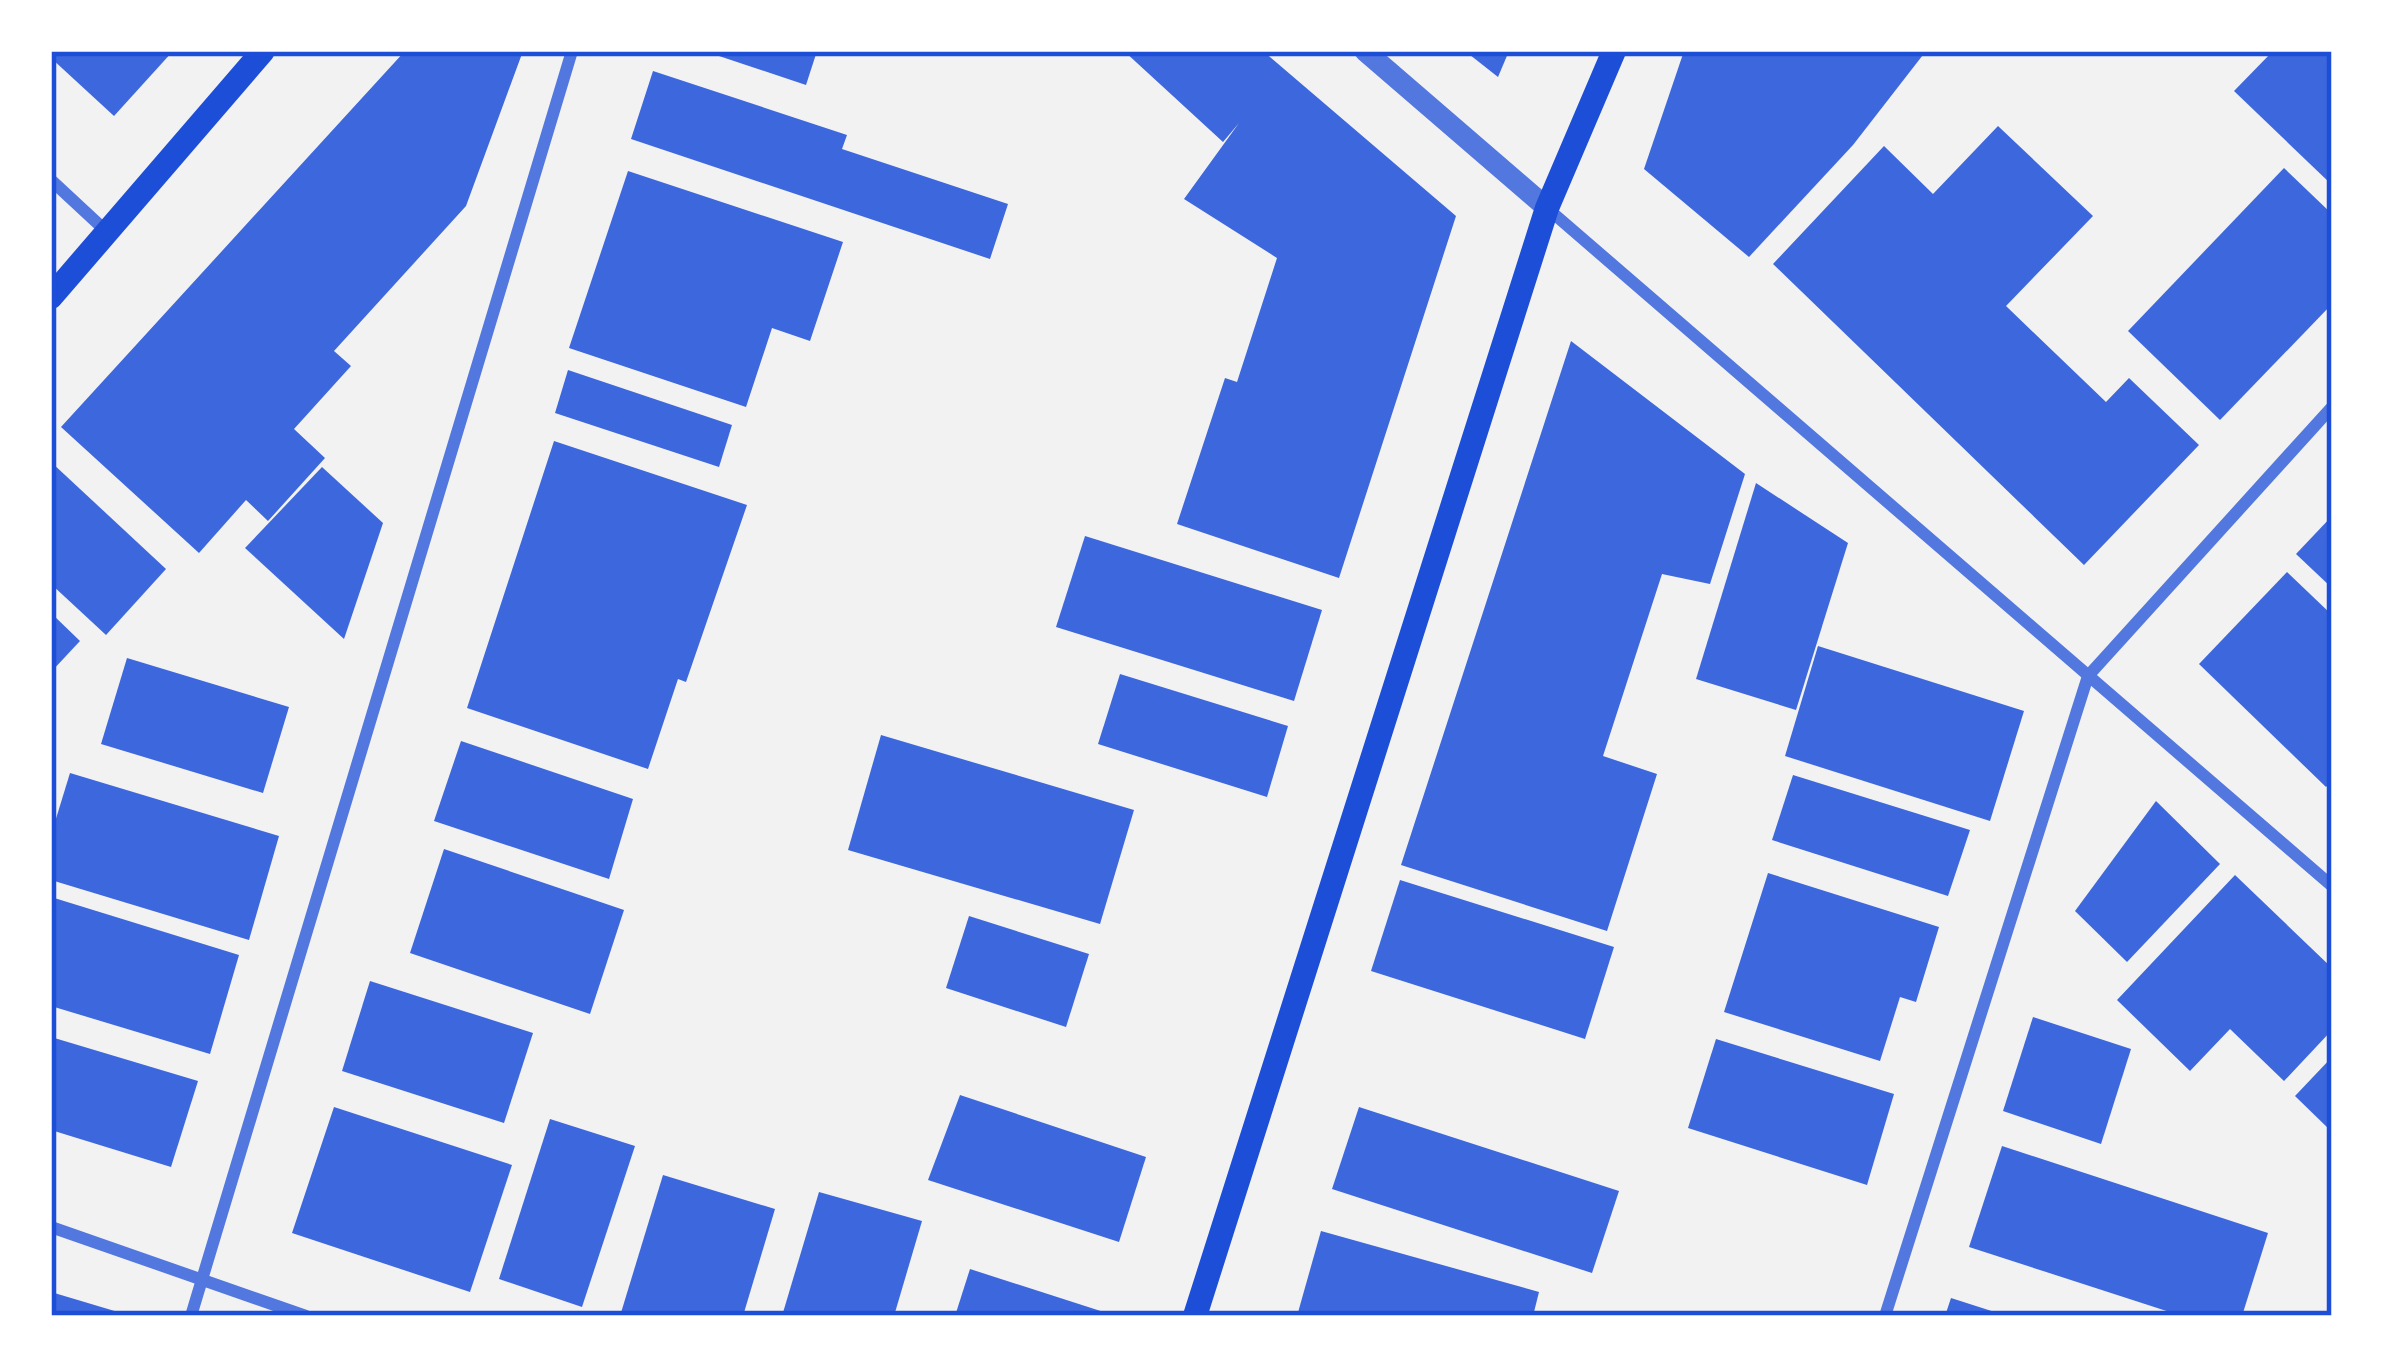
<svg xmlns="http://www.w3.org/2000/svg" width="2383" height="1367" viewBox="0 0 2383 1367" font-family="Cabin,sans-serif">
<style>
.building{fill:#3d67dc}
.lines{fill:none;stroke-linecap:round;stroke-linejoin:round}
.minor{stroke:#5277de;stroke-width:12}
.tertiary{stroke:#5277de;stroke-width:21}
.secondary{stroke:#1d4ed8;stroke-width:24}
.neatline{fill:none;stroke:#1d4ed8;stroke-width:4.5}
</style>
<rect width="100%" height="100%" fill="#f2f2f2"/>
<g class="building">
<path d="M51,51h122l-59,65 -63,-58z"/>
<path d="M405,51h118l-57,155 -132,145 17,15 -57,63 31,29 -57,63 -22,-21 -47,53 -138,-126z"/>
<path d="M704,51h113l-11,34z"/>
<path d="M1124,51h139l193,165 -117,362 -162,-54 48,-146 12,4 40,-124 -93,-59 55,-76 -16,19z"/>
<path d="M1465,51h44l-11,26z"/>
<path d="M1684,51h242l-73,94 -104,112 -105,-88z"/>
<path d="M2273,51h59v134l-98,-94z"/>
<path d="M653,71l194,64 -5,14 166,55 -18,55 -359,-120z"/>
<path d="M1998,126l95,90 -87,90 100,96 23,-24 70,67 -115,120 -311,-301 111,-118 49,48z"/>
<path d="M2284,168l48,46v90l-112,116 -92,-89z"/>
<path d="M628,171l215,71 -33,99 -38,-13 -26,79 -177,-59z"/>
<path d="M1571,341l174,133 -35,110 -48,-10 -59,182 54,18 -50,157 -206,-66z"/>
<path d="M568,370l164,55 -13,42 -164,-54z"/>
<path d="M554,441l193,64 -61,177 -8,-3 -30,90 -181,-61z"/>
<path d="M51,462l115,107 -60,66 -55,-51z"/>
<path d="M322,467l61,56 -39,116 -99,-91z"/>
<path d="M1756,483l92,60 -52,167 -100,-31z"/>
<path d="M2332,516v72l-36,-34z"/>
<path d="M1085,536l237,74 -28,91 -238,-74z"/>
<path d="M2287,572l45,43v166l-6,6 -127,-123z"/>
<path d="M51,613l29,28 -29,31z"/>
<path d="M1818,646l206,65 -34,110 -205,-65z"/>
<path d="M127,658l162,49 -26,86 -162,-49z"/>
<path d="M1120,674l168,52 -21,71 -169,-53z"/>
<path d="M881,735l253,75 -34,114 -252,-74z"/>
<path d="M461,741l172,58 -24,80 -175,-58z"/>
<path d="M70,773l209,63 -30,104 -198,-60v-45z"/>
<path d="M1793,775l177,55 -22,66 -176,-56z"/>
<path d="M2156,801l64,63 -93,98 -52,-51z"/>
<path d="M444,849l180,61 -34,104 -180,-61z"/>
<path d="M1768,873l171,54 -23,75 -16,-5 -20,64 -156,-49z"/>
<path d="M2235,875l97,93v62l-48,51 -54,-52 -40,42 -73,-71z"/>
<path d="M1400,880l214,67 -29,92 -214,-68z"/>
<path d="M51,897l188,58 -29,99 -159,-48z"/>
<path d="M969,916l120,38 -23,73 -120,-39z"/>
<path d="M370,981l163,52 -29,90 -162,-52z"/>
<path d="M2033,1017l98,32 -30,95 -98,-33z"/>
<path d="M51,1037l147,44 -27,86 -120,-37z"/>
<path d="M1716,1039l178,55 -27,91 -179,-57z"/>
<path d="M2332,1057v75l-37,-36z"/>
<path d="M960,1095l186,62 -27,85 -191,-62z"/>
<path d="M334,1107l178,58 -42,127 -178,-59z"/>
<path d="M1359,1107l260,84 -27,82 -260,-84z"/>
<path d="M550,1119l85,27 -53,161 -83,-28z"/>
<path d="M2002,1146l266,87 -26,83h-60l-213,-69z"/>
<path d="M663,1175l112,34 -32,107h-123z"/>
<path d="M819,1192l103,29 -28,95h-112z"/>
<path d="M1321,1231l218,61 -6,24h-236z"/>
<path d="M970,1269l143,46v1h-158z"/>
<path d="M51,1292l77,23 -1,1h-76z"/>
<path d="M1951,1298l53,17 -1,1h-58z"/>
</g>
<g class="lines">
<g class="minor">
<path d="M51,180l56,52"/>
<path d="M1547,208l785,678"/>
<path d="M51,1227l255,89"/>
<path d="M191,1316l381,-1265"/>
<path d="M1885,1316l203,-640 244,-269"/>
</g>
<path class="tertiary" d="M1365,51l182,157"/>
<g class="secondary">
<path d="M51,297l212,-246"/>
<path d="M1195,1316l352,-1108 67,-157"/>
</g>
</g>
<rect width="2383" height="1367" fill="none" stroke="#ffffff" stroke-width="108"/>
<rect x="54" y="54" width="2275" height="1259" class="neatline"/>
</svg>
